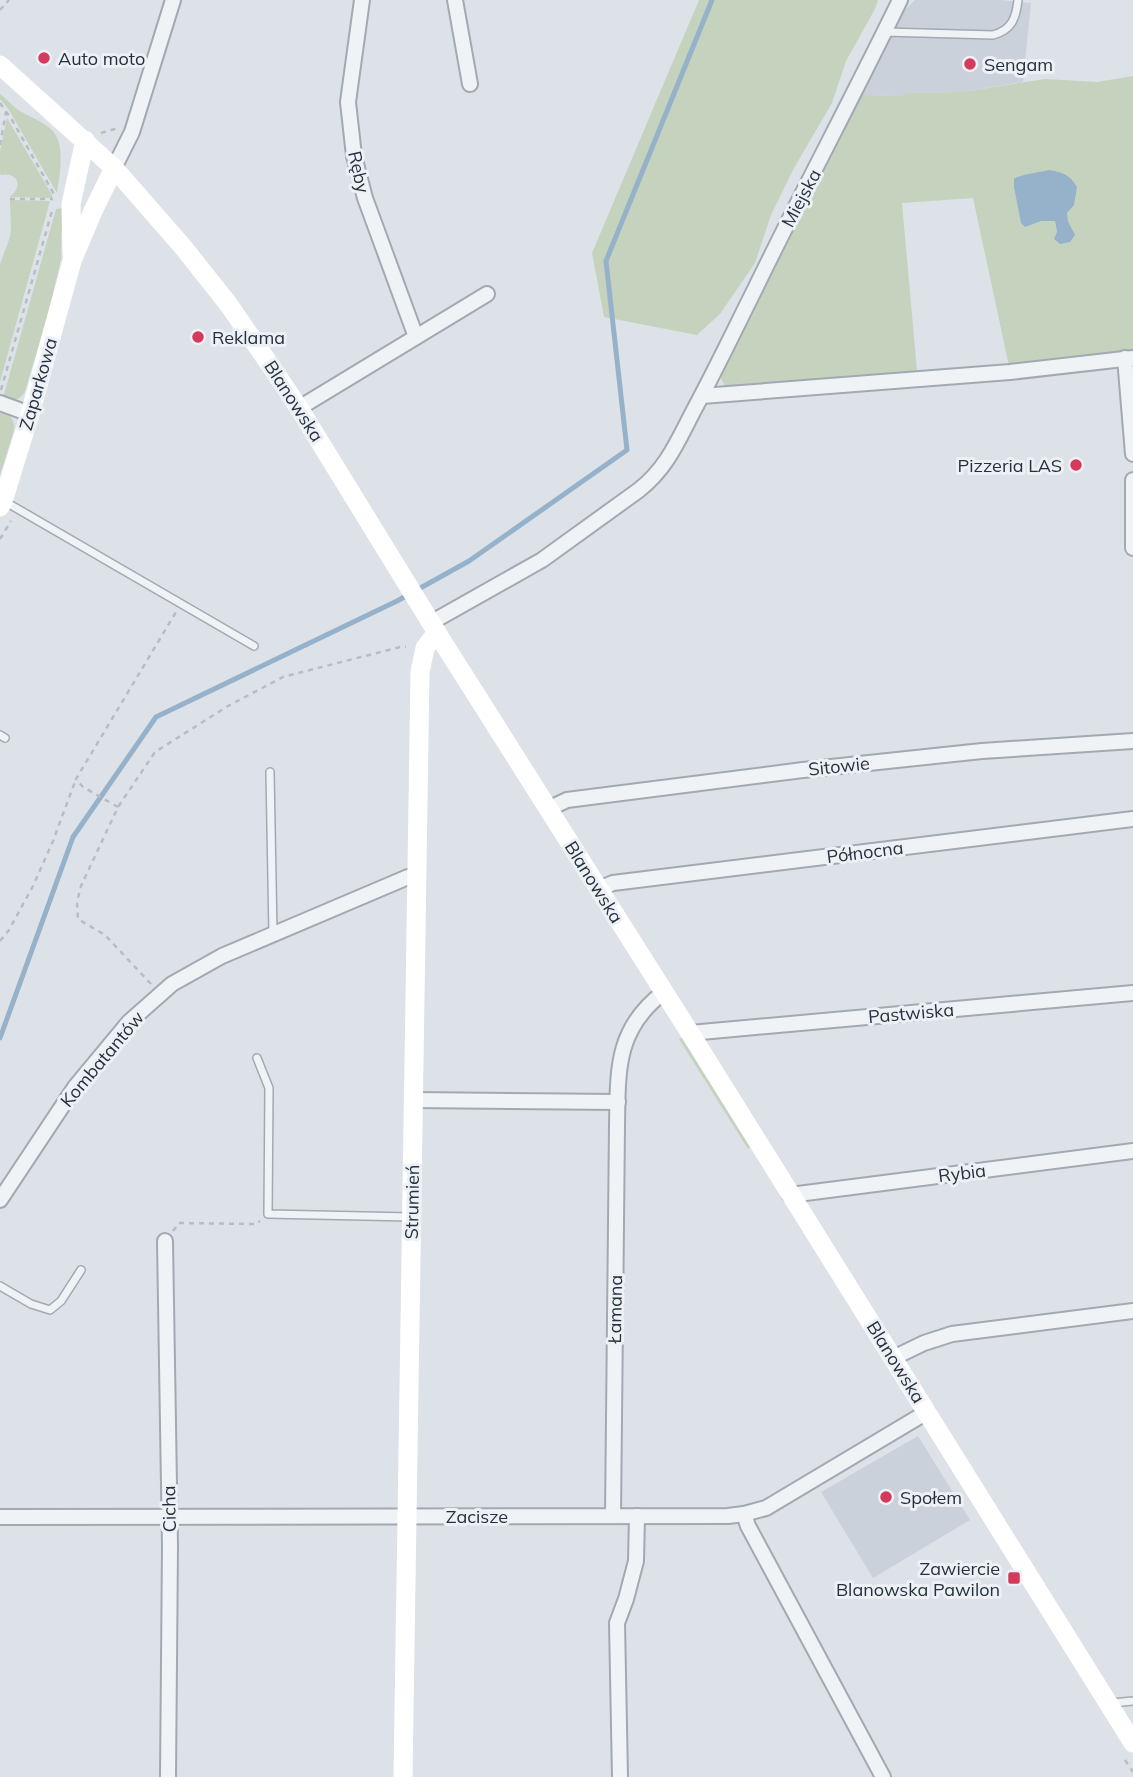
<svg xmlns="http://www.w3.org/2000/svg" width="1133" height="1777" viewBox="0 0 1133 1777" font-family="Mulish,sans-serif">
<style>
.built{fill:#cbd1da}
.green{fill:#c4d2be;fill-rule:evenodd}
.water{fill:#96b2ca}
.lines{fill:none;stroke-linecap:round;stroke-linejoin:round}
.stream{stroke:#96b2ca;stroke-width:5}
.lane-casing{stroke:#a2a9b2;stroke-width:10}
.street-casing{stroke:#a2a9b2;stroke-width:18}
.path{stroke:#b7bdc3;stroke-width:2.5;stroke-dasharray:5 5;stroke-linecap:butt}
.lane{stroke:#f0f3f6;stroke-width:7}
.street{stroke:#f0f3f6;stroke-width:14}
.secondary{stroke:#fff;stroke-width:19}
.poi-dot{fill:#d43b5b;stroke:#edf1f5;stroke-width:2.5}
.labels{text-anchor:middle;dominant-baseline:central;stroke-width:6;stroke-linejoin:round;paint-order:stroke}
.poi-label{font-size:18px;fill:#26313f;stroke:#edf1f5;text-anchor:start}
.street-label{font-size:18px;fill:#26313f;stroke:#edf1f5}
</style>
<rect width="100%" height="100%" fill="#dde2e8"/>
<g class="built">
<path d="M915,0h85l31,3 -8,79 -60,10 -53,1 -15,3 -33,-1 43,-85z"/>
<path d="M918,1436l52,84 -97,58 -52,-86z"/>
</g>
<g class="green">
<path d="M699,0h179l-3,9 -29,52 -14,42 -38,65 -23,47 -16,48 -35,51 -23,21 -93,-18 -12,-64z"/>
<path d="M1133,76v274l-124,16 -36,-168 -71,5 15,168 -138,13 -54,2 -5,-9 12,-26 130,-256 33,1 15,-3 53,-1 82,-13 52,3zM1048,170l19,43 1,8 4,8 -15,3 -2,-11h-14l-23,-45 16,-2z"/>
<path d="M0,94c6,5 11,10 17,15 17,12 40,14 43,39 2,15 -1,31 -3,45l-48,-83 -9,-11z"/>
<path d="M7,118l45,77v3l-43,-1c15,-9 9,-26 -8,-22l-1,-2v-22z"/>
<path d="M10,200l40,1 -50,181v-118l10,-27 1,-9z"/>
<path d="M62,208l-1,51 -12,52 -24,80c-5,10 -13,10 -22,7l53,-189z"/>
<path d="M0,410c10,4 15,9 14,20l-14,45z"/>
<path d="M683,1037l68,109 -3,3 -69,-110z"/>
</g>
<path class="water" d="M1048,170c15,2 22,5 29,17l-3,18 -7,8 1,8 7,14 -5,7 -10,2 -6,-5 3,-7 -2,-11h-14l-16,6 -4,-4 -7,-36v-8c6,-5 25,-6 34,-9z"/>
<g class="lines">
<path class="stream" d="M0,1038l73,-201 83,-120 241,-116 72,-40 158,-111 -21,-189 106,-261"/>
<defs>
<g id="lane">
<path d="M885,32l108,3c19,-5 23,-17 25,-35"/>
<path d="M4,501l250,145"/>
<path d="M0,735l5,3"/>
<path d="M270,772l3,162"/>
<path d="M257,1058l12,30 -1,126 143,3"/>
<path d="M0,1286l31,18 19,6 11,-9 20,-31"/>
<path d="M1112,1703l21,-2"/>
</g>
<g id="street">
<path d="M362,0l-14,102 6,54 11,42 51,139"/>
<path d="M455,0l15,84"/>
<path d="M114,168l18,-36 41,-132"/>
<path d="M1125,358l8,96"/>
<path d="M702,396l308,-24 123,-14"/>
<path d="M0,403l30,11"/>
<path d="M299,408l188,-114"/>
<path d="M1133,480v68"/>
<path d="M432,622l110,-62 97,-70c29,-23 39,-50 56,-82 21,-39 40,-79 60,-119 47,-97 98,-192 145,-289"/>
<path d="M548,809l19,-9 236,-30 179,-19 151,-10"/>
<path d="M599,889l14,-6 520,-64"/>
<path d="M690,1033l443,-40"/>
<path d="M413,1100l205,2"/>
<path d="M790,1195l343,-44"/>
<path d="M0,1200l75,-113 54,-65 43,-38 50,-28 186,-79 8,-2"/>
<path d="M165,1241l5,305 -2,231"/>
<path d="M893,1358l31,-15 28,-9 181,-23"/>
<path d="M744,1514l4,12 135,251"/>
<path d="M613,1516l4,-390c1,-55 -2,-97 47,-134"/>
<path d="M0,1517l728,-1 16,-2 22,-6 161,-96"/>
<path d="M620,1777l-3,-154 9,-24 10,-38 1,-45"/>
</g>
</defs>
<use href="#lane" class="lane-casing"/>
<use href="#street" class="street-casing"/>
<g class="path">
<path d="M0,10l9,-10"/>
<path d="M0,103l12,17 43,76"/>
<path d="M101,133l17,-5"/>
<path d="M0,145l6,-33"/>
<path d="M10,199h43"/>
<path d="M1,390l51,-179"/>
<path d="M0,539l11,-18"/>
<path d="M118,807l-35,-20 -7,-8 100,-167"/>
<path d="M0,941l9,-11 24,-44 20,-45 23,-62"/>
<path d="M151,984l-46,-49 -27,-16 -1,-17 4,-16 37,-79 37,-55 73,-46 55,-29 117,-30h6"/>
<path d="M173,1231l6,-8 77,1 4,-3"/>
<path d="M1125,1760l8,12"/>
</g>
<use href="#lane" class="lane"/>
<use href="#street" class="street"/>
<g class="secondary">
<path d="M0,65l114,103 69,79 46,58 39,57 31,46 145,236 246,389 443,710"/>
<path d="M72,253l-1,-49 14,-64"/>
<path d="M0,507l3,-6 27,-87 42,-153 21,-50 21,-43"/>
<path d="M403,1777c8,-368 9,-737 17,-1105l5,-24 12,-16"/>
</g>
</g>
<g class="poi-dot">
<circle cx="44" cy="58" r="7"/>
<circle cx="970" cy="64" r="7"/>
<circle cx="198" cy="337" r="7"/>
<circle cx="1076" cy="465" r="7"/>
<circle cx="886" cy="1497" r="7"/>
<rect x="1007" y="1571" width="14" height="14" rx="3.5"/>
</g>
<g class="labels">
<g class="poi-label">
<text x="58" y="58">Auto moto</text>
<text x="984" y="64">Sengam</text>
<text x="212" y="337">Reklama</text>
<text x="1062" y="465" text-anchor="end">Pizzeria LAS</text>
<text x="900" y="1497">Społem</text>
<text x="1000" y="1568" text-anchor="end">Zawiercie<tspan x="1000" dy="21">Blanowska Pawilon</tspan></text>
</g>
<g class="street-label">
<text transform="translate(359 172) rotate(77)">Ręby</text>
<text transform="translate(801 198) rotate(-62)">Miejska</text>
<text transform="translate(38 384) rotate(-74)">Zaparkowa</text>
<text transform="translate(294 401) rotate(57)">Blanowska</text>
<text transform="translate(839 766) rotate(-6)">Sitowie</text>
<text transform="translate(865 852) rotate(-7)">Północna</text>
<text transform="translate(594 882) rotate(58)">Blanowska</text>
<text transform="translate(911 1013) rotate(-5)">Pastwiska</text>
<text transform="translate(102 1059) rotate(-50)">Kombatantów</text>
<text transform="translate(962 1173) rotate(-7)">Rybia</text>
<text transform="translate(412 1202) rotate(-89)">Strumień</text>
<text transform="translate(615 1309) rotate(-89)">Łamana</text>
<text transform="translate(896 1362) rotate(58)">Blanowska</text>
<text transform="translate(169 1509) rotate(-91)">Cicha</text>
<text x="477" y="1516">Zacisze</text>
</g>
</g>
</svg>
